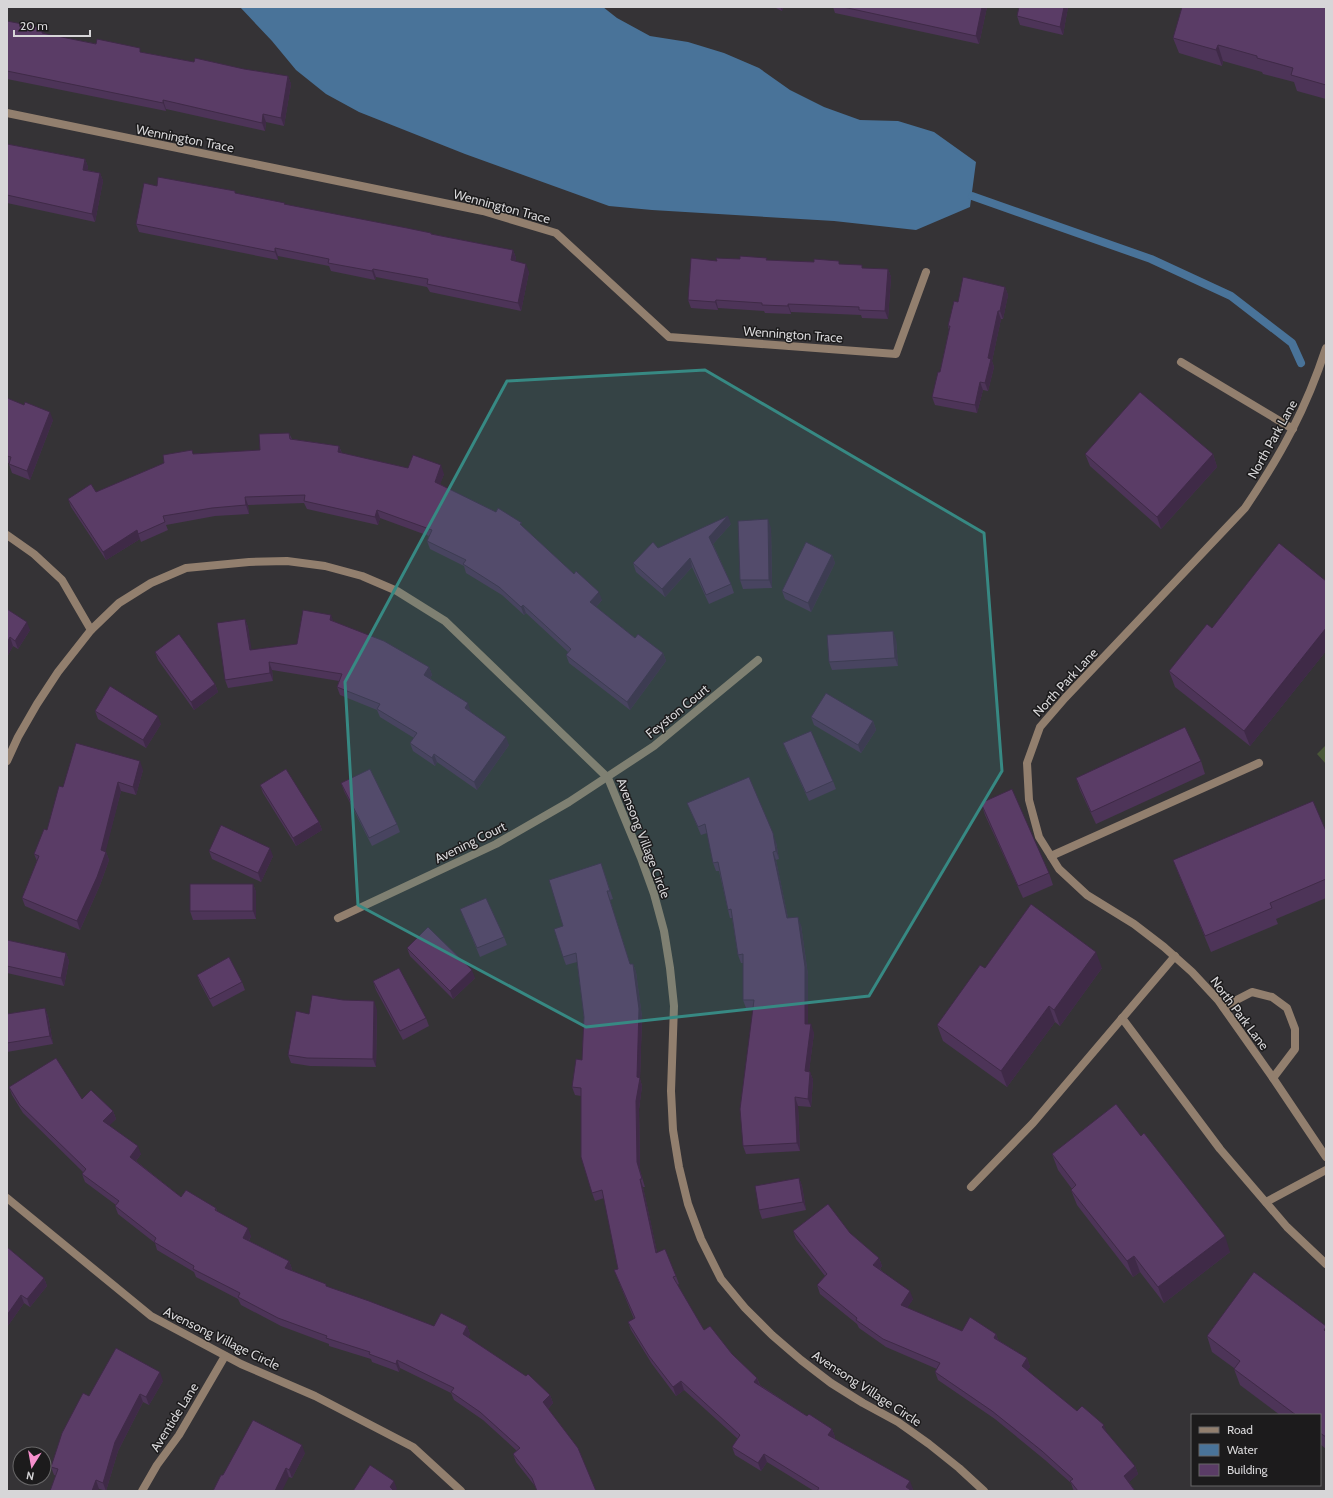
<svg xmlns="http://www.w3.org/2000/svg" width="1333" height="1498" viewBox="0 0 1333 1498" font-family="Cabin,sans-serif">
<style>
.green{fill:#495737}
.water{fill:#497399}
.lines{fill:none;stroke-linecap:round;stroke-linejoin:round}
.stream{stroke:#497399;stroke-width:8}
.lane{stroke:#927f6e;stroke-width:8}
.street{stroke:#927f6e;stroke-width:8}
.wall{fill:#4d3458}
.shaded-wall{fill:#3f2a47}
.building{fill:#5a3c66;stroke:#3f2a47}
.marked{fill:#378983;fill-opacity:0.2;stroke:#378983;stroke-width:3;stroke-linejoin:round}
.labels{text-anchor:middle;dominant-baseline:central;stroke-width:3;stroke-linejoin:round;paint-order:stroke}
.street-label{font-size:13px;fill:#d7d6d8;stroke:#1c1b1c}
</style>
<rect width="100%" height="100%" fill="#353336"/>
<path class="green" d="M1326,745v19l-9,-10z"/>
<path class="water" d="M240,7h363l14,11 33,18 38,6 36,11 35,15 31,22 34,17 36,13 38,1 36,11 42,30 -6,45 -54,23 -82,-9 -182,-11 -43,-4 -144,-52 -106,-42 -33,-18 -30,-24 -24,-29z"/>
<g class="lines">
<path class="stream" d="M972,196l179,63 80,37 61,47 9,20"/>
<g class="lane">
<path d="M1223,1007l29,-15 20,5 15,11 8,21v20l-22,29"/>
<path d="M1266,1202l60,-32"/>
</g>
<g class="street">
<path d="M7,113l476,98 73,22 113,104 227,17 30,-82"/>
<path d="M1326,348c-20,61 -45,107 -81,160l-180,190 -25,29 -13,36 2,37 10,37 20,32 28,26 47,29 30,23 28,25 26,28 55,78 53,79"/>
<path d="M1181,362l112,67"/>
<path d="M7,535l27,19 28,26 29,50"/>
<path d="M7,761l11,-24 19,-33 21,-32 33,-42 28,-27 32,-20 35,-15 63,-6 38,-1 38,5 37,10 35,15 48,30 163,157 33,80 13,36 10,37 6,37 4,38 -3,85 2,39 6,37 9,37 13,35 20,40 24,29 27,27 29,25 30,23 32,20 35,19 31,22 30,24 25,23"/>
<path d="M1051,856l208,-93"/>
<path d="M338,918l158,-74 73,-42 85,-56 104,-86"/>
<path d="M1122,1018l98,131 67,78 39,37"/>
<path d="M971,1187l62,-64 142,-167"/>
<path d="M7,1198l144,118 90,48 74,32 98,51 48,44"/>
<path d="M142,1491l15,-26 22,-30 46,-79"/>
</g>
</g>
<g class="wall">
<path d="M774,7h9l-1,4z"/>
<path d="M833,7h154l-8,37 -144,-31z"/>
<path d="M1019,7h49l-5,28 -43,-10 -3,-9z"/>
<path d="M1326,7v92l-29,-8 -3,-9 -31,-8 -1,-2 -39,-11 -1,5 -43,-13 -6,-15z"/>
<path d="M7,21l38,13 149,28 50,7 44,7 3,8 -7,42 -18,-4 -1,9 -99,-22v2l-159,-32z"/>
<path d="M7,144l78,15 3,8 -1,3 13,3 3,8 -8,41 -88,-19z"/>
<path d="M157,186l79,7 49,12 146,28 1,1 81,16 3,8 -1,3 14,11 -8,39 -91,-19 -3,-5 -51,-10 -1,3 -44,-9 -2,-5 -51,-10v4l-139,-28 -3,-8z"/>
<path d="M767,260l73,4 23,4 25,1 3,8 -3,42 -26,-1 -1,-3 -70,-3v2l-26,-1 -1,-2 -46,-3v2l-27,-2 -3,-8 29,-39z"/>
<path d="M1005,287l3,8 -5,24h-2l-9,42 2,6 -6,24 -5,-1 -6,23 -42,-8 -3,-8 8,-25 9,-42 -1,-4 10,-24z"/>
<path d="M7,398l46,22 -23,60 -18,-7 -3,-9v-1h-2z"/>
<path d="M289,433l3,6 47,7 3,7 66,15 36,6 -4,10 83,43 79,73 -6,7 39,31 28,15 3,8 -36,49 -61,-47 -3,-8 2,-3 -42,-39 -2,2 -22,-20 -36,-22 -2,-7 -34,-17 -3,-8 2,-5 -49,-18 -2,7 -71,-16 -3,-6 -56,2 1,9 -34,2 -49,9 2,5 -27,12 -1,-3 -34,21 -35,-53 -3,-8 28,-7 68,-29 28,-13 1,4 67,-4z"/>
<path d="M1085,454h128l4,13 -56,62 -71,-63z"/>
<path d="M731,524l-18,20 18,40 3,9 -25,11 -17,-37 -27,30 -29,-25 -3,-9 25,-15z"/>
<path d="M771,528l1,60 -29,1 -3,-9z"/>
<path d="M832,555l3,8 -24,49 -26,-13 -3,-8z"/>
<path d="M1326,581v70l-76,95 -75,-59 -6,-16 43,-43z"/>
<path d="M7,609l23,21 -12,19 -5,-3 -6,11z"/>
<path d="M245,619l3,8 3,23 46,-6 36,-23 96,46 3,8 -2,3 41,34 38,33 -32,45 -40,-28 -2,4 -22,-15 -3,-8 4,-5 -34,-21 -3,-7 -37,-15 -3,-8 2,-6 -67,-11 1,11 -45,7 -3,-8z"/>
<path d="M896,639l2,27 -66,4 -3,-8z"/>
<path d="M155,652l60,32 3,8 -24,18 -36,-50z"/>
<path d="M95,711l66,13 -15,24 -48,-29z"/>
<path d="M811,717l62,4 3,9 -15,23 -47,-28z"/>
<path d="M783,743l50,38 3,8 -27,12 -23,-50z"/>
<path d="M1201,761l4,13 -109,50 -16,-34 -4,-12z"/>
<path d="M143,770l-7,25 -15,-4 -16,61h1l3,8 -9,25 -20,45 -55,-24 -3,-8 15,-37 -3,-7 13,-24 16,-43z"/>
<path d="M341,783l56,41 3,8 -28,14 -28,-55z"/>
<path d="M260,785l59,37 3,8 -26,16 -33,-53z"/>
<path d="M687,803l89,39 3,17 -3,1 12,58 13,7 7,50v49l6,9 -5,38 1,1 3,8 -2,27 -13,-1 2,45 -54,3 -3,-8 10,-138h-7l-3,-8v-37h-2l-3,-8 -6,-37h-2l-2,-8 -9,-39h-3l-3,-8 -6,-30 -6,2z"/>
<path d="M981,803l68,70 4,12 -30,13 -38,-83z"/>
<path d="M1326,831v67l-50,21 2,5 -67,28 -32,-77 -6,-15z"/>
<path d="M209,851l64,5 -12,26 -49,-23z"/>
<path d="M601,863l12,36 -3,1 20,64h3l3,8 6,45 -2,62 2,7 -3,23 1,61 5,17h-2l14,65 19,24 3,8 -2,1 27,45 53,48 3,7 47,31 25,13 3,8 -1,2 79,50 -1,2h-98l-47,-29 -6,9 -26,-16 -3,-8 6,-8 -54,-49 -8,6 -24,-32 -21,-34 -3,-8 6,-3 -20,-49 4,-1 -14,-71 -9,3 -3,-8 -11,-97 -6,-1 -3,-8 10,-27 2,-43 -7,-55 -11,3 -3,-8v-31z"/>
<path d="M253,884l3,8v27l-63,1 -3,-9z"/>
<path d="M460,909l44,28 3,8 -27,12z"/>
<path d="M7,940l59,13 3,8 -5,25 -57,-13z"/>
<path d="M407,948l68,30 -22,21 -43,-43z"/>
<path d="M985,968h117l-42,58 -5,-4 -48,65 -64,-46 -6,-16z"/>
<path d="M197,975l45,7 3,8 -32,17 -13,-24z"/>
<path d="M373,981l53,37 3,8 -26,14 -27,-50z"/>
<path d="M45,1008l3,8 5,28 -46,8v-38z"/>
<path d="M377,1010l-1,57 -66,-1 -19,-3 -3,-8 21,-41z"/>
<path d="M9,1087l73,12 31,12 3,8 -7,6 32,29 -5,7 45,36 35,11 1,3 34,25 -2,5 40,20 3,8 -1,1 36,17 107,39h33l3,8 -2,3 82,58 3,8 -5,6 48,82h-59l-2,-5 -19,-24 -3,-8 4,-3 -34,-31 -29,-20 -3,-7 -51,-25 -1,4 -27,-10 -1,-3 -42,-13v-2l-48,-18 -40,-21 -3,-6 -42,-22 -2,-5 -37,-22 -2,-7 -37,-29 -3,-8 1,-1 -31,-23 -3,-8 1,-2 -60,-59 -11,-18z"/>
<path d="M1052,1154l178,98 -66,51 -24,-31 -7,5 -56,-72 -6,-15 1,-1 -14,-19z"/>
<path d="M799,1178l3,8 4,24 -44,9 -3,-9z"/>
<path d="M793,1231l57,2 29,25 3,8 -2,3 33,30 -6,9 55,23 34,3 2,6 29,18 3,9 -3,4 50,40 30,22 28,33 3,8 -9,8 6,9h-61l-1,-2 -2,-6 -26,-23 -50,-41 -57,-39 -3,-8 2,-3 -51,-22 -27,-19 -2,-4 -37,-30 -3,-9 8,-9 -29,-37z"/>
<path d="M7,1247l37,31 3,8 -17,21 -6,-4 -17,24z"/>
<path d="M1326,1326v123l-6,-5v-29h-40l-40,-30 -6,-16v-1l-22,-16 -5,-16z"/>
<path d="M163,1381l-14,24 -6,-3 -25,49 -12,40 -52,-16 -3,-8 38,-71z"/>
<path d="M305,1453l-13,25 -3,-1 -76,14 10,-16z"/>
</g>
<g class="shaded-wall">
<path d="M780,7h3l-1,4z"/>
<path d="M982,7h5l-8,37 -3,-8z"/>
<path d="M1064,7h4l-5,28 -3,-8z"/>
<path d="M43,28l3,9 -4,-4z"/>
<path d="M1218,45l5,16 -1,5 -6,-16z"/>
<path d="M288,76l3,8 -7,42 -3,-8z"/>
<path d="M163,100l3,9v2l-3,-8z"/>
<path d="M263,114l3,8 -1,9 -3,-8z"/>
<path d="M85,159l3,8 -2,11 -3,-8z"/>
<path d="M100,173l3,8 -8,41 -3,-8z"/>
<path d="M275,248l3,8v4l-3,-8z"/>
<path d="M513,250l3,8 -2,10 -3,-8z"/>
<path d="M526,264l3,8 -8,39 -3,-8z"/>
<path d="M373,269l3,8 -1,3 -3,-9z"/>
<path d="M888,269l3,8 -3,42 -3,-8z"/>
<path d="M1005,287l3,8 -5,24 -3,-8z"/>
<path d="M716,300l2,8v2l-3,-8z"/>
<path d="M788,304l3,8v2l-3,-8z"/>
<path d="M998,311l3,8 -9,42 2,6 -6,24 -3,-8 3,-25z"/>
<path d="M980,382l3,8 -6,23 -2,-8z"/>
<path d="M50,412l3,8 -23,60 -3,-9z"/>
<path d="M339,446l3,8 -4,-2z"/>
<path d="M1213,454l4,13 -56,62 -4,-12z"/>
<path d="M441,465l3,9 -6,16 -3,-8z"/>
<path d="M245,497l3,8 1,9 -3,-9z"/>
<path d="M377,510l3,8 -2,7 -3,-8z"/>
<path d="M728,516l3,8 -19,21 -3,-8z"/>
<path d="M768,519l3,9 1,60 -3,-8z"/>
<path d="M137,530l3,9 -34,21 -3,-8z"/>
<path d="M832,555l3,8 -24,49 -3,-9z"/>
<path d="M690,558l2,9 -27,30 -3,-8z"/>
<path d="M599,592l3,8 -9,10 -3,-8z"/>
<path d="M523,605l3,8 -2,2 -3,-8z"/>
<path d="M331,615l3,8 -4,-3z"/>
<path d="M245,619l3,8 5,31 -3,-8z"/>
<path d="M27,622l3,8 -12,19 -3,-8z"/>
<path d="M1326,628v23l-76,95 -6,-15z"/>
<path d="M893,631l3,8 2,27 -3,-8z"/>
<path d="M10,637l3,9 -6,11v-14z"/>
<path d="M663,653l3,8 -36,49 -3,-8z"/>
<path d="M269,662l3,8 1,11 -3,-8z"/>
<path d="M429,667l3,8 -5,8 -3,-8z"/>
<path d="M215,684l3,8 -24,18 -3,-8z"/>
<path d="M468,703l3,9 -6,-4z"/>
<path d="M158,716l3,8 -15,24 -3,-8z"/>
<path d="M873,721l3,9 -15,23 -3,-8z"/>
<path d="M506,737l3,8 -32,45 -3,-8z"/>
<path d="M434,754l3,8 -2,4 -3,-8z"/>
<path d="M140,761l3,9 -7,25 -3,-8z"/>
<path d="M118,782l3,9 -17,67 -3,-8z"/>
<path d="M319,822l3,8 -26,16 -3,-8z"/>
<path d="M773,833l3,9 3,17 -3,-8z"/>
<path d="M270,848l3,8 -12,26 -3,-9z"/>
<path d="M106,852l3,8 -9,25 -20,45 -3,-9z"/>
<path d="M773,852l3,8 14,67 -3,-9z"/>
<path d="M253,884l3,8v27l-3,-8z"/>
<path d="M798,917l3,8 7,50v57l-3,-8z"/>
<path d="M1096,952l6,16 -42,58 -6,-16z"/>
<path d="M66,953l3,8 -5,25 -3,-8z"/>
<path d="M633,964l3,8 6,45 -2,62 2,7 -3,23 1,61 5,17 -8,-25 -1,-61 1,-24z"/>
<path d="M472,970l3,8 -22,21 -3,-8z"/>
<path d="M374,1001l3,9 -1,57 -3,-8z"/>
<path d="M1049,1006l6,16 -48,65 -6,-16z"/>
<path d="M45,1008l3,8 5,28 -3,-8z"/>
<path d="M811,1024l3,9 -6,46 -3,-8z"/>
<path d="M810,1072l3,8 -2,27 -3,-8z"/>
<path d="M795,1097l3,9 2,45 -3,-8z"/>
<path d="M113,1111l3,8 -10,10 -3,-8z"/>
<path d="M138,1146l3,8 -8,11 -3,-8z"/>
<path d="M799,1178l3,8 4,24 -3,-8z"/>
<path d="M640,1179l3,8 16,74 -3,-8z"/>
<path d="M248,1228l3,8 -5,10 -3,-8z"/>
<path d="M1225,1236l5,16 -66,51 -6,-16z"/>
<path d="M1134,1256l6,16 -7,5 -6,-16z"/>
<path d="M879,1258l3,8 -6,7 -3,-8z"/>
<path d="M289,1261l3,8 -4,7 -3,-8z"/>
<path d="M44,1278l3,8 -17,21 -3,-8z"/>
<path d="M910,1291l3,8 -9,14 -3,-8z"/>
<path d="M21,1295l3,8 -17,24v-12z"/>
<path d="M467,1326l3,8 -4,8 -3,-8z"/>
<path d="M996,1334l3,9 -5,-5z"/>
<path d="M1027,1358l3,9 -5,7 -3,-8z"/>
<path d="M397,1360l3,8 -1,4 -3,-8z"/>
<path d="M160,1372l3,9 -14,24 -3,-8z"/>
<path d="M757,1378l3,9 -6,-5z"/>
<path d="M681,1381l3,9 -8,6 -3,-9z"/>
<path d="M140,1394l3,8 -25,49 -12,40 -3,-8 12,-41z"/>
<path d="M550,1395l3,8 -7,8 -3,-9z"/>
<path d="M1104,1425l3,8 -5,-6z"/>
<path d="M832,1429l3,8 -4,6 -3,-8z"/>
<path d="M302,1445l3,8 -13,25 -3,-8z"/>
<path d="M764,1454l3,8 -6,9 -3,-8z"/>
<path d="M1135,1466l3,8 -11,10 -3,-8z"/>
<path d="M286,1468l3,9 -7,14h-7z"/>
<path d="M96,1480l3,9 -1,2h-6z"/>
<path d="M394,1481l3,8 -2,2h-4l-1,-4z"/>
<path d="M910,1481l3,8 -1,2 -6,-4z"/>
</g>
<g class="building">
<path d="M843,7h139l-6,29z"/>
<path d="M1019,7h45l-4,20 -43,-11z"/>
<path d="M1182,7h144v78l-35,-10 2,-7 -36,-10v-2l-39,-11 -2,5 -43,-12z"/>
<path d="M7,21l36,7 -1,5 54,11 1,-5 43,9v4l54,10 1,-4 49,11 44,7 -7,42 -18,-4 -1,9 -99,-23v3l-156,-32z"/>
<path d="M7,144l78,15 -2,11 17,3 -8,41 -85,-19z"/>
<path d="M158,177l77,14v2l50,10 -1,1 123,24 24,5v1l82,16 -2,10 15,4 -8,39 -91,-19 1,-5 -55,-10 -1,2 -44,-8 1,-4 -54,-11v4l-139,-28 8,-41 13,3z"/>
<path d="M740,256l27,2 -1,2 48,2v-3l25,2v3l23,1v3l26,1 -3,42 -26,-1v-3l-71,-3v2l-26,-1v-2l-46,-3 -1,2 -27,-2 3,-42 26,3 -1,-3 24,1z"/>
<path d="M963,277l42,10 -5,24h-2l-10,47 3,1 -6,24 -5,-1 -5,23 -43,-8 6,-25h2l10,-46h-2l6,-25 4,1z"/>
<path d="M1140,392l73,62 -56,63 -72,-63z"/>
<path d="M7,398l17,7 1,-3 25,10 -23,59 -18,-7 2,-7 -4,-1z"/>
<path d="M289,433l1,6 49,7 -1,6 70,16 5,-13 28,10 -6,17 61,30 2,-4 24,15 -2,1 54,50 2,-3 23,21 -9,10 45,36 3,-4 25,19 -36,49 -61,-47 5,-6 -48,-44 -2,2 -22,-20 -36,-23 3,-4 -39,-19 5,-11 -55,-20 -2,7 -71,-16 1,-6 -60,2 1,8 -34,3 -49,8 2,6 -27,12 -1,-4 -34,22 -35,-53 23,-15 5,8 68,-29 -1,-8 29,-5 1,4 67,-4 -1,-16z"/>
<path d="M728,516l-19,21 22,47 -25,11 -16,-37 -28,31 -29,-26 20,-21 5,6z"/>
<path d="M768,519l1,61h-29l-2,-59z"/>
<path d="M806,542l26,13 -24,48 -26,-12z"/>
<path d="M1279,543l47,38v47l-82,103 -75,-60 38,-47 5,4z"/>
<path d="M7,609l20,13 -12,19 -5,-4 -3,6z"/>
<path d="M303,610l28,5 -1,5 54,21 45,26 -5,8 44,28 -3,5 41,29 -32,45 -40,-28 -2,4 -22,-15 7,-10 -40,-24 3,-5 -43,-17 5,-13 -73,-12 1,11 -45,7 -8,-57 28,-4 5,31 47,-6z"/>
<path d="M893,631l2,27 -66,4 -2,-27z"/>
<path d="M179,634l36,50 -24,18 -36,-50z"/>
<path d="M110,686l48,30 -15,24 -48,-29z"/>
<path d="M826,693l47,28 -15,24 -47,-28z"/>
<path d="M1185,727l16,34 -110,51 -15,-34z"/>
<path d="M811,731l22,50 -27,12 -23,-50z"/>
<path d="M76,743l64,18 -7,26 -15,-5 -17,68 5,2 -9,25 -20,44 -55,-23 17,-42 -5,-2 10,-25 3,1 12,-44 4,1z"/>
<path d="M286,769l33,53 -26,16 -33,-53z"/>
<path d="M370,769l27,55 -28,14 -28,-55z"/>
<path d="M749,777l24,56 3,18 -3,1 14,66 11,-1 7,50v57h6l-6,47 5,1 -2,27 -13,-2 2,46 -54,3 -3,-37 14,-109h-11v-46l-5,1 -7,-46 -3,1 -10,-48 -5,1 -8,-39 -7,3 -11,-24z"/>
<path d="M1012,789l37,84 -31,13 -37,-83z"/>
<path d="M1313,801l13,30v48l-56,24 2,5 -67,28 -32,-76z"/>
<path d="M221,825l49,23 -12,25 -49,-22z"/>
<path d="M601,863l9,28h-3l23,73h3l6,45 -2,68 3,1 -4,23 1,61 5,17h-2l16,74 9,-4 11,27 -3,1 31,53 6,-4 22,28 25,24 -3,4 53,34 2,-2 23,15 -4,6 82,46 -4,6 6,4h-95l2,-3 -55,-34 -6,9 -26,-16 8,-12 -59,-54 -8,6 -24,-31 -21,-34 7,-4 -21,-48 4,-1 -16,-79 -10,3 -11,-36v-69l-9,-1 4,-28 6,1 2,-43 -8,-64 -13,4 -9,-28 9,-3 -14,-46z"/>
<rect x="190" y="884" width="63" height="27"/>
<path d="M486,898l18,39 -27,11 -17,-39z"/>
<path d="M1031,904l65,48 -42,58 -5,-4 -48,65 -64,-46 43,-60 5,3z"/>
<path d="M428,927l44,43 -22,21 -43,-43z"/>
<path d="M7,940l59,13 -5,25 -54,-12z"/>
<path d="M229,957l13,25 -32,17 -13,-24z"/>
<path d="M399,968l27,50 -26,13 -27,-50z"/>
<path d="M312,995l31,5 31,1 -1,58 -66,-1 -19,-3 8,-44 13,3z"/>
<path d="M45,1008l5,28 -43,7v-29z"/>
<path d="M56,1058l26,41 9,-9 22,21 -10,10 35,25 -8,11 51,40 5,-7 30,18 -1,2 33,18 -5,10 46,23 -4,7 41,16v2l43,15 65,25 7,-13 26,13 -4,8 63,42 2,-2 22,21 -7,7 35,46 18,43h-59l-5,-13 -19,-24 7,-6 -40,-36 -29,-20 3,-4 -57,-28 -1,4 -27,-10 1,-2 -44,-14 1,-2 -49,-18 -40,-21 2,-4 -47,-24 1,-3 -40,-24 2,-4 -41,-32 4,-5 -37,-27 4,-5 -66,-64 -11,-18z"/>
<path d="M1116,1104l25,32 3,-3 81,103 -67,51 -24,-31 -7,5 -56,-71 5,-5 -24,-31z"/>
<path d="M799,1178l4,24 -44,8 -4,-24z"/>
<path d="M828,1204l22,29 29,25 -6,7 37,26 -9,14 61,26 8,-14 26,17 -2,4 33,20 -5,8 55,45 5,-5 22,19 -2,2 33,39 -11,10 11,15h-57l-8,-10 3,-2 -31,-28 -50,-40 -57,-39 5,-9 -57,-24 -27,-19 1,-2 -40,-33 10,-11 -34,-43z"/>
<path d="M7,1247l37,31 -17,21 -6,-4 -14,20z"/>
<path d="M1254,1272l72,54v1l-2,3 2,2v105l-6,-4v-18h-24l-62,-46 6,-8 -33,-25z"/>
<path d="M116,1348l44,24 -14,25 -6,-3 -25,48 -12,41 -7,-3 -4,11h-42l8,-22 -7,-2 11,-34 21,-40 6,3z"/>
<path d="M253,1420l49,25 -13,25 -3,-2 -11,23h-62l8,-16h2z"/>
<path d="M370,1465l24,16 -4,6 4,4h-41z"/>
</g>
<path class="marked" d="M705,370l279,163 18,238 -133,225 -283,31 -228,-122 -13,-223 162,-301z"/>
<g class="labels">
<g class="street-label">
<text transform="translate(185 138) rotate(11)">Wennington Trace</text>
<text transform="translate(502 206) rotate(15)">Wennington Trace</text>
<text transform="translate(793 334) rotate(4)">Wennington Trace</text>
<text transform="translate(1272 439) rotate(-61)">North Park Lane</text>
<text transform="translate(1065 682) rotate(-47)">North Park Lane</text>
<text transform="translate(677 711) rotate(-39)">Feyston Court</text>
<text transform="translate(644 838) rotate(69)">Avensong Village Circle</text>
<text transform="translate(470 842) rotate(-26)">Avening Court</text>
<text transform="translate(1240 1013) rotate(53)">North Park Lane</text>
<text transform="translate(222 1338) rotate(26)">Avensong Village Circle</text>
<text transform="translate(867 1388) rotate(33)">Avensong Village Circle</text>
<text transform="translate(174 1417) rotate(-58)">Aventide Lane</text>
</g>
</g>
<rect width="1333" height="1498" fill="none" stroke="#d7d6d8" stroke-width="16"/>
<rect x="1191" y="1414" width="130" height="72" fill="#1c1b1c" stroke="#676667"/>
<rect x="1199" y="1427" width="20" height="6" fill="#927f6e" stroke="#676667"/>
<text x="1227" y="1434" font-size="12" fill="#d7d6d8">Road</text>
<rect x="1199" y="1444" width="20" height="12" fill="#497399" stroke="#676667"/>
<text x="1227" y="1454" font-size="12" fill="#d7d6d8">Water</text>
<rect x="1199" y="1464" width="20" height="12" fill="#5a3c66" stroke="#676667"/>
<text x="1227" y="1474" font-size="12" fill="#d7d6d8">Building</text>
<g transform="translate(32 1466) rotate(191)"><circle r="19" fill="#1c1b1c" stroke="#676667"/>
<path d="M0-3L7 15L0 10L-7 15Z" fill="#f790ce"/>
<text y="-6" font-size="11" font-weight="bold" text-anchor="middle" fill="#d7d6d8">N</text>
</g>
<path d="M14 30v6h76v-6" fill="none" stroke="#d7d6d8" stroke-width="2"/>
<text x="20" y="30" font-size="12" fill="#d7d6d8" stroke="#1c1b1c" stroke-width="3" paint-order="stroke">20 m</text>
</svg>
